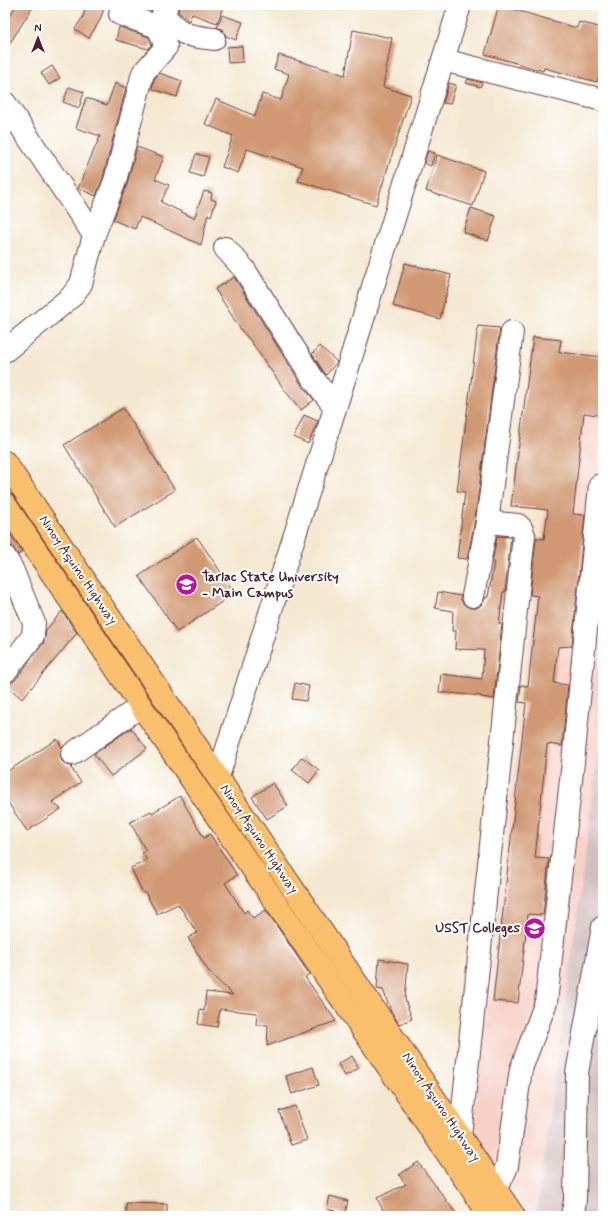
<svg xmlns="http://www.w3.org/2000/svg" width="608" height="1221" viewBox="0 0 608 1221" font-family="Mynerve,sans-serif">
<style>
.built{fill:#f7d1c8}
.industrial{fill:#d2bfc0}
.building{fill:#d09973}
.lines{fill:none;stroke-linecap:round;stroke-linejoin:round}
.minor-casing{stroke:#643d44;stroke-width:24}
.major-casing{stroke:#643d44;stroke-width:24}
.minor{stroke:#fff;stroke-width:22}
.major{stroke:#f9bf6d;stroke-width:22}
.labels{text-anchor:middle;dominant-baseline:central;stroke-width:4;stroke-linejoin:round;paint-order:stroke}
.street-label{font-size:14px;fill:#4a1f2b;stroke:#fff}
.poi-label{font-size:14px;font-weight:bold;fill:#4a1f2b;stroke:#fff;text-anchor:start}
</style>
<rect width="100%" height="100%" fill="#fff"/>
<filter id="ink" filterUnits="userSpaceOnUse"><feTurbulence type="fractalNoise" baseFrequency=".025" numOctaves="2"/><feDisplacementMap in="SourceGraphic" scale="8" xChannelSelector="R" yChannelSelector="G"/><feConvolveMatrix kernelMatrix="1 2 1 2 8 2 1 2 1" color-interpolation-filters="sRGB"/></filter>
<filter id="wash" filterUnits="userSpaceOnUse"><feTurbulence type="fractalNoise" baseFrequency=".012" numOctaves="4" result="noise"/><feDisplacementMap in="SourceGraphic" scale="16" xChannelSelector="R" yChannelSelector="G"/><feGaussianBlur stdDeviation="0.9" result="paint"/><feColorMatrix in="noise" values="0 0 0 0 0 0 0 0 0 0 0 0 0 0 0 0 0 1.4 0 .05"/><feComposite in="paint" operator="in"/></filter>
<g filter="url(#wash)">
<rect width="100%" height="100%" fill="#f4e8d1"/>
<path class="built" d="M563,348l40,3v372l-67,493h-6l-58,-82z"/>
<path class="industrial" d="M603,723v493h-67z"/>
<g id="blocks">
<g class="building">
<path d="M16,5h18l-29,46v-27z"/>
<path d="M86,5h19l-5,15 -11,18 -14,-9 8,-12z"/>
<path d="M134,5h19l-2,6z"/>
<path d="M179,5h45l-7,18 -25,-9 -3,7 -11,-9z"/>
<path d="M499,5l78,23 2,-6 24,6v33l-6,21 -53,-14 -1,3 -58,-17z"/>
<path d="M222,15l21,7 -7,18 -10,-4 -4,-7 -5,-2z"/>
<path d="M119,27l30,10 3,7 -4,5 -32,-9z"/>
<path d="M353,30l39,8 -9,49 28,8 -35,110 -78,-24 5,-14 -56,-18 -9,24 -16,-6 11,-31 -28,-12 11,-25 39,17 7,-22 19,6 8,-26 -15,-5 5,-14 66,20z"/>
<path d="M242,46l1,16 -15,1 -1,-16z"/>
<path d="M52,66l8,12 -11,7 -8,-12z"/>
<path d="M159,73l23,8 -5,16 -25,-8 2,-10z"/>
<path d="M468,79l14,4 -2,4 -14,-4z"/>
<path d="M115,83l11,5 -23,89 -7,19 -18,-8 22,-52 -24,-8 10,-30 21,7z"/>
<path d="M449,83l7,2 -6,19 -7,-1z"/>
<path d="M69,87l15,5 -5,16 -16,-6z"/>
<path d="M137,147l27,10 -9,22 14,6 -8,17 33,16 10,-27 8,2 -1,6 5,2 -5,15 -3,-2 -7,31 -61,-28 -5,12 -22,-9 14,-36z"/>
<path d="M428,151l7,2 -4,13 -7,-3z"/>
<path d="M196,154l13,3 -6,20 -13,-4z"/>
<path d="M437,155l47,16 -11,35 -47,-15z"/>
<path d="M471,208l25,8 -8,25 -25,-9z"/>
<path d="M405,263l46,12 -11,44 -47,-13z"/>
<path d="M234,277l67,107 13,16 -13,10 -15,-18 -36,-52 -9,-10 -26,-41z"/>
<path d="M478,326l22,2 -25,192 -8,39 -10,-1 8,-66 -8,-1z"/>
<path d="M533,337l28,3 -2,12 44,5v59l-19,-3 -11,101 12,1 -13,131 -14,1 -4,36 14,2 -6,61 -15,-2 -12,114 14,1 -6,56 -15,-1 -10,89 -25,-2 33,-298 -7,-1 2,-17 7,1 10,-90 -8,-1 6,-57 8,1 4,-29 -37,-4z"/>
<path d="M320,346l17,16 -11,13 -14,-21z"/>
<path d="M123,408l52,82 -60,37 -51,-82z"/>
<path d="M304,415l14,6 -10,23 -14,-7z"/>
<path d="M5,526l17,26 -4,3 -6,-9 -7,-1z"/>
<path d="M497,536l14,1 -6,55h-2l-4,32h3l-8,75 -13,-2v-1l-42,-4 2,-18 41,5 2,-29 -29,-1 1,-18h-4l1,-20 -18,-3 3,-16 23,4v4l4,5 5,3h7l5,-4 4,-7h2l6,-35h-2z"/>
<path d="M197,537l38,56 -58,39 -38,-56z"/>
<path d="M62,611l15,22 -55,66 -17,-15 5,-1 5,-3 28,-36 2,-7 1,-7z"/>
<path d="M295,683l14,3 -3,15 -14,-2z"/>
<path d="M131,728l16,21 -36,27 -17,-22z"/>
<path d="M57,739l5,8 -2,8 2,6 4,4 7,1 -2,2 10,14 -29,20 9,7 -34,22 -22,-33v-25z"/>
<path d="M302,757l17,13 -10,13 -17,-13z"/>
<path d="M273,783l15,23 -21,13 -15,-22z"/>
<path d="M180,796l24,42 6,-4 27,41 -12,8 19,30 3,-3 6,8 13,-8 43,64 -4,3 31,44 -69,25 1,-21h-12l1,-12 -37,-4 -3,18 -19,-3 2,-14 4,1 2,-19 27,3 -24,-23 -21,-34 9,-5 -19,-29 -21,10 -12,-22 -2,1 -12,-25 16,-8 -5,-7 4,-2 -16,-29 21,-11 1,2z"/>
<path d="M379,959l29,5 -3,35 7,20 -13,5 -8,-13 -8,-21 -6,-1z"/>
<path d="M352,1056l7,12 -14,8 -7,-12z"/>
<path d="M313,1067l6,18 -27,9 -6,-18z"/>
<path d="M295,1106l12,34 -16,5 -12,-34z"/>
<path d="M418,1162l40,54h-72l-9,-18 29,-14 -7,-9z"/>
<path d="M330,1196l18,5 -3,13 -18,-5z"/>
<path d="M126,1203l41,1v12h-41z"/>
</g>
</g>
</g>
<g filter="url(#ink)">
<use href="#blocks" fill-opacity="0" stroke="#643d44" stroke-width="1"/>
<g class="lines">
<defs>
<g id="minor">
<path d="M120,14l38,13"/>
<path d="M163,14c18,22 25,22 51,25"/>
<path d="M443,60l160,40"/>
<path d="M5,103l89,132"/>
<path d="M225,248l19,21 68,108 22,29"/>
<path d="M5,351l66,-54 10,-13 13,-49 21,-54 28,-108 23,-26 -8,-20 9,-22"/>
<path d="M5,557l7,12 22,54 -1,13 -28,36"/>
<path d="M473,596l14,-74 25,-190"/>
<path d="M72,754l69,-48"/>
<path d="M218,777l132,-416 110,-356"/>
<path d="M450,1145l10,-9 64,-601 -3,-7 -3,-3 -31,-3"/>
<path d="M481,1199c13,-11 21,-17 26,-33l14,-97 25,-67 27,-240 27,-277"/>
<path d="M572,1216l3,-15 2,-128 26,-146"/>
</g>
<g id="major">
<path d="M5,462l509,754"/>
<path d="M5,504l136,202 349,510"/>
</g>
</defs>
<use href="#minor" class="minor-casing"/>
<use href="#major" class="major-casing"/>
<use href="#minor" class="minor"/>
<use href="#major" class="major"/>
</g>
</g>
<defs>
<symbol id="university-disc" viewBox="-11 -11 22 22"><circle r="9.5" fill="#b5179e" stroke="#fff"/><path d="M0-5L7-2L0 1L-7-2ZM-4 1L0 2.5L4 1V4Q0 6-4 4Z" fill="#fff"/></symbol>
</defs>
<g fill-rule="evenodd">
<use href="#university-disc" x="174" y="572" width="25" height="25"/>
<use href="#university-disc" x="522" y="916" width="25" height="25"/>
</g>
<g class="labels">
<g class="street-label">
<text transform="translate(78 570) rotate(56)">Ninoy Aquino Highway</text>
<text transform="translate(259 839) rotate(56)">Ninoy Aquino Highway</text>
<text transform="translate(441 1107) rotate(56)">Ninoy Aquino Highway</text>
</g>
<g class="poi-label">
<text x="202" y="577">Tarlac State University<tspan x="202" dy="16">- Main Campus</tspan></text>
<text x="520" y="928" text-anchor="end">USST Colleges</text>
</g>
</g>
<rect width="608" height="1221" fill="none" stroke="#fff" stroke-width="20"/>
<g transform="translate(38 38)" stroke="#ffffff" stroke-width="3" paint-order="stroke">
<path d="M0-3L7 15L0 10L-7 15Z" fill="#4a1f2b"/>
<text y="-6" font-size="11" font-weight="bold" text-anchor="middle" fill="#4a1f2b">N</text>
</g>
</svg>
